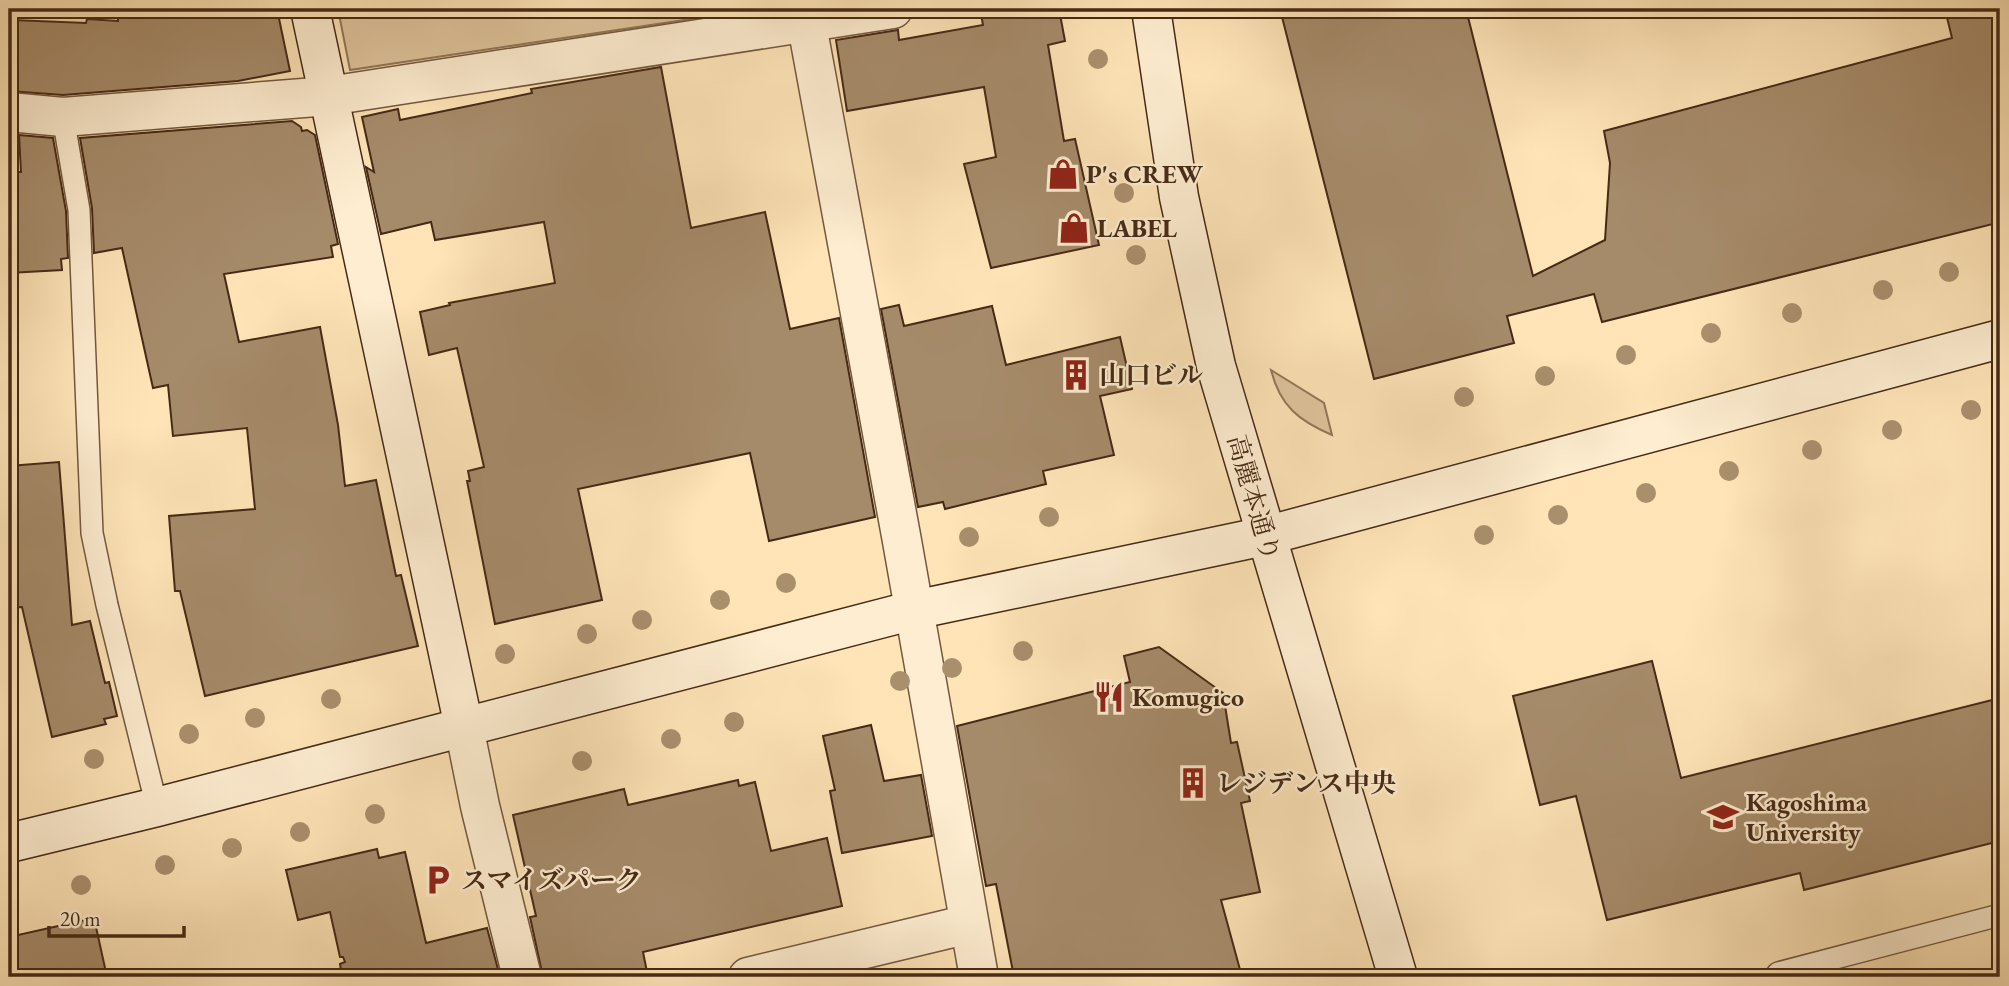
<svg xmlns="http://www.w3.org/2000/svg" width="2009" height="986" viewBox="0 0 2009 986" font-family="'EB Garamond','Noto Serif JP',serif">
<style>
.green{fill:#dfc49c;stroke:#927759;stroke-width:2}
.building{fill:#a68b6a;stroke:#462a16;stroke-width:2}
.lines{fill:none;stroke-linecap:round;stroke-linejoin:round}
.lane-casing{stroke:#74583e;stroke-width:24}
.street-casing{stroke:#74583e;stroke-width:41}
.secondary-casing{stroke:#462a16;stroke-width:41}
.lane{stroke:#feedd0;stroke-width:21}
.street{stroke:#feedd0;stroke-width:38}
.secondary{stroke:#feedd0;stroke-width:38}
.tree{fill:#aa8f6d}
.labels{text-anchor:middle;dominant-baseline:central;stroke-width:5;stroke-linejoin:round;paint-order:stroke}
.poi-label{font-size:26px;font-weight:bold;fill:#462a16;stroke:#feedd0;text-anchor:start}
.street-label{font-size:26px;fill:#462a16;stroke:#feedd0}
</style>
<rect width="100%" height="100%" fill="#fee4b7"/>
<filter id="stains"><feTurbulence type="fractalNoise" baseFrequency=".00286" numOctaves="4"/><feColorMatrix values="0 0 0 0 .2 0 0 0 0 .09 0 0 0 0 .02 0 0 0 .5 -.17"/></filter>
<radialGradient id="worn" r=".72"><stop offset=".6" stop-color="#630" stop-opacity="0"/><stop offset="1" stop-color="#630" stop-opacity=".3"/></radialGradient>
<g class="green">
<path d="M338,9h420l-408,61z"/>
<path d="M1271,370l53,33 8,32c-33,-14 -52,-29 -61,-65z"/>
</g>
<g class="building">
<path d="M173,9h104l13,62 -52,10 -175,14 -54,-4v-64h5l-1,-7 73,3 1,-4 31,2v-7l56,2z"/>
<path d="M1012,9h47l6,32 -17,4 16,96 11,-2 24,106 -108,23 -27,-104 32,-7 -12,-70 -137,24 -11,-71 62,-10 1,10 84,-15 -2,-11z"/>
<path d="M1280,9h186l67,267 72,-36 5,-77 -6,-32 348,-93 -7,-29h55v195l-7,20 -391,98 -8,-28 -87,22 7,27 -140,36z"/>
<path d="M661,67l30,161 74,-16 25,117 49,-11 36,199 -106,24 -19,-88 -172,36 24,111 -107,24 -28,-143h3l-2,-10 16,-4 -27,-119 -28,7 -9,-43 30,-7 -1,-2 106,-20 -11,-61 -109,18 -4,-18 -50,12 -15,-67 8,5 -12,-55 36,-8 2,11 132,-27 -1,-4z"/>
<path d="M292,121l9,6 1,4 5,-1 8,5 23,109 -7,2 2,11 -109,17 15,68 81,-15 18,98 7,61 31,-6 20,96 5,-1 17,71 -213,50 -25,-105h-5l-6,-75 86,-7 -8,-81 -74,8 -5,-51 -15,3 -31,-140 -28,5 -2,-45 -12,-70z"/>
<path d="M19,135l34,3 13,73 2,47 -7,1 1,11 -53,3v-101h12z"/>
<path d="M899,305l5,21 88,-20 14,59 114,-28 12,52 -32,7 14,59 -71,16 3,13 -101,25 -2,-7 -25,5 -37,-198z"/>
<path d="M59,462l13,163 18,-4 15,62 4,-1 8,34 -13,3 2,5 -54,13 -30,-130 -13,1v-142z"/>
<path d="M1159,647l64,46 8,50 6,-1 13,59 -9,2 19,89 -39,8 21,77h-228l-18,-93 -10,2 -29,-160 173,-44 -6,-26z"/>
<path d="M1652,661l29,117 319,-80v143l-196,49 -4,-17 -193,47 -31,-124 -36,9 -27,-109z"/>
<path d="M871,725l13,56 37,-6 11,61 -90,17 -12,-62 5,-1 -12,-54z"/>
<path d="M738,780l1,6 16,-4 16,69 56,-13 15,68 -199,46 5,25h-105l-13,-60 6,-1 -23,-101 111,-26 4,16z"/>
<path d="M377,849l2,9 26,-6 21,91 61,-15 13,49h-158l-2,-13 5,-2 -2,-5h-3l-10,-45 -32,8 -12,-50z"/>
<path d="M94,918l13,59h-98v-40z"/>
</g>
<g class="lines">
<defs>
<g id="lane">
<path d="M63,117l16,93 13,323 15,72 50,202"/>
<path d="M1775,977l3,-4 222,-58"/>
</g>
<g id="street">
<path d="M804,9l98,532 77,436"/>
<path d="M9,112l54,5 266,-21 564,-87"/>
<path d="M464,727l16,79 42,171"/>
<path d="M748,977l221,-53"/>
</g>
<g id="secondary">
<path d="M310,9l154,718"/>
<path d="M1151,9l28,188 37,169 182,611"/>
<path d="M9,843l148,-36 757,-197 351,-74 735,-197"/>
</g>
</defs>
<use href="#lane" class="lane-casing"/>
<use href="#street" class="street-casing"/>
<use href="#secondary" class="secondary-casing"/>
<use href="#lane" class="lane"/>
<use href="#street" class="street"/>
<use href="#secondary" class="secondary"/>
</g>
<g class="tree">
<circle cx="1098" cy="59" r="10"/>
<circle cx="1124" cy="193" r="10"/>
<circle cx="1136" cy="255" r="10"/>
<circle cx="1949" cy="272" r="10"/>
<circle cx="1883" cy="290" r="10"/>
<circle cx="1792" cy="313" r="10"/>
<circle cx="1711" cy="333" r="10"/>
<circle cx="1626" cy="355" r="10"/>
<circle cx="1545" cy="376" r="10"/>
<circle cx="1464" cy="397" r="10"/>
<circle cx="1971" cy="410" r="10"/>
<circle cx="1892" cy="430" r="10"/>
<circle cx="1812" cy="450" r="10"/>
<circle cx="1729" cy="471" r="10"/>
<circle cx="1646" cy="493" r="10"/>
<circle cx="1558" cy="515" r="10"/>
<circle cx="1049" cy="517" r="10"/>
<circle cx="1484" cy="535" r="10"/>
<circle cx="969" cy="537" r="10"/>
<circle cx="786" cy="583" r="10"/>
<circle cx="720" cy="600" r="10"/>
<circle cx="642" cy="620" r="10"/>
<circle cx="587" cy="634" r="10"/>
<circle cx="1023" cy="651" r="10"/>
<circle cx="505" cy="654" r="10"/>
<circle cx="952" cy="668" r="10"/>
<circle cx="900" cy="681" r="10"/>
<circle cx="331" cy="699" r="10"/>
<circle cx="255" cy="718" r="10"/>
<circle cx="734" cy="722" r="10"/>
<circle cx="189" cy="734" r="10"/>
<circle cx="671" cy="739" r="10"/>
<circle cx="94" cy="759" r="10"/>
<circle cx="582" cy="761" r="10"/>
<circle cx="375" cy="814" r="10"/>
<circle cx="300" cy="832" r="10"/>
<circle cx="232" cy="848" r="10"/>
<circle cx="165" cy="865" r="10"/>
<circle cx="81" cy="885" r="10"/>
</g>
<defs>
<symbol id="shop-bare" viewBox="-9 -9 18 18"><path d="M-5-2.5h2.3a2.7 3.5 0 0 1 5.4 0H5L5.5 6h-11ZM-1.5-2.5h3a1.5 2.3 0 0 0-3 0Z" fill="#8f2418" stroke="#feedd0" stroke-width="2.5" paint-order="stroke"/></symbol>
<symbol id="building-bare" viewBox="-9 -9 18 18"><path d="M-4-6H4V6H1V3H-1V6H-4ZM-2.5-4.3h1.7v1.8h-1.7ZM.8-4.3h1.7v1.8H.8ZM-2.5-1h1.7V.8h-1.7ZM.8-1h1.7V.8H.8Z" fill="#8f2418" stroke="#feedd0" stroke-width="2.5" paint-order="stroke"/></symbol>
<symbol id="restaurant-bare" viewBox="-9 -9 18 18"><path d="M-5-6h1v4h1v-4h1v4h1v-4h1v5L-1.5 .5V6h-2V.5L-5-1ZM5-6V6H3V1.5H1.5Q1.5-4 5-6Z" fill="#8f2418" stroke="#feedd0" stroke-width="2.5" paint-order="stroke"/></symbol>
<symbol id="university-bare" viewBox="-9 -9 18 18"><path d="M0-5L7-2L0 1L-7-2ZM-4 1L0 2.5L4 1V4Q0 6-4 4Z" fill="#8f2418" stroke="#feedd0" stroke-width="2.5" paint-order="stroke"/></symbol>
<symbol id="parking-bare" viewBox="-9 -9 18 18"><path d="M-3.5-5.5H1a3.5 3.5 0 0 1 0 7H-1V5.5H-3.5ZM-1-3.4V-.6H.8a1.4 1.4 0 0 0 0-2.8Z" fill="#8f2418" stroke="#feedd0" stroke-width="2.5" paint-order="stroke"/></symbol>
</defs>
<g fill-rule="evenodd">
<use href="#shop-bare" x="1041" y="152" width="44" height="44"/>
<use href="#shop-bare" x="1052" y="206" width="44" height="44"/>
<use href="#building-bare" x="1054" y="353" width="44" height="44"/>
<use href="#restaurant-bare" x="1087" y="675" width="44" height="44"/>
<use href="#building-bare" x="1171" y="761" width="44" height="44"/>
<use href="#university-bare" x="1701" y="795" width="44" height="44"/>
<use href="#parking-bare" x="416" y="858" width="44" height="44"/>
</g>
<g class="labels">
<g class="poi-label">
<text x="1086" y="174">P's CREW</text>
<text x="1097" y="228">LABEL</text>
<text x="1099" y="375">山口ビル</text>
<text x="1132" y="697">Komugico</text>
<text x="1216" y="783">レジデンス中央</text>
<text x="1746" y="802">Kagoshima<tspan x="1746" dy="30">University</tspan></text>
<text x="461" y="880">スマイズパーク</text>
</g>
<g class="street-label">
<text transform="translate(1254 498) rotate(74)">高麗本通り</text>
</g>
</g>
<rect width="2009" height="986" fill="none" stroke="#fee4b7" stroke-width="35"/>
<rect x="10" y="10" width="1988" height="965" fill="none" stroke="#462a16" stroke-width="3.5"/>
<rect x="18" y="18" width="1974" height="951" fill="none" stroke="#462a16" stroke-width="2"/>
<path d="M49 926v10h135v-10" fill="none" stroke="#462a16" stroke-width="3.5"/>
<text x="60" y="926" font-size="21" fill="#462a16" stroke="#feedd0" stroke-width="5" paint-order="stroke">20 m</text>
<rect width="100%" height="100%" filter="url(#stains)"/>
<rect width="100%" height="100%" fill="url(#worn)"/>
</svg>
